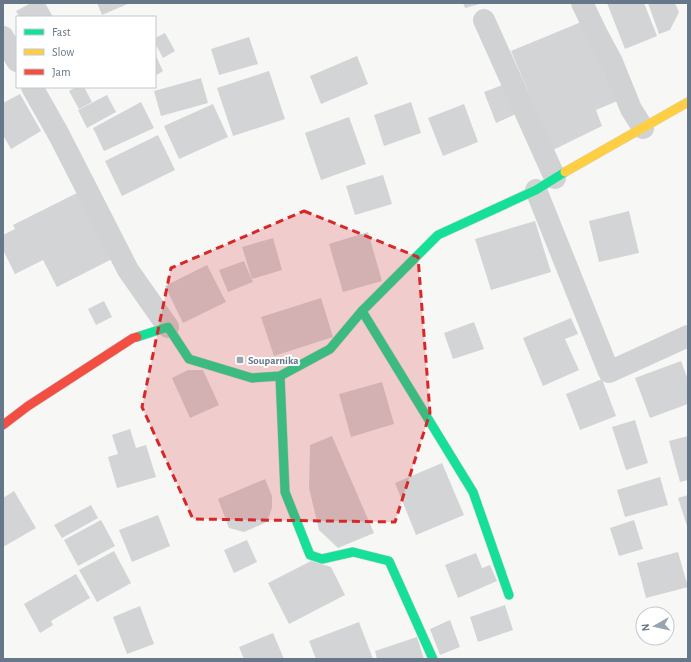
<svg xmlns="http://www.w3.org/2000/svg" width="691" height="662" viewBox="0 0 691 662" font-family="'Alegreya Sans',sans-serif">
<style>
.building{fill:#d3d4d5}
.lines{fill:none;stroke-linecap:round;stroke-linejoin:round}
.fast-casing{stroke:#d2d4d6;stroke-width:10}
.slow-casing{stroke:#d2d4d6;stroke-width:10}
.jam-casing{stroke:#d2d4d6;stroke-width:10}
.street{stroke:#d1d2d3;stroke-width:22}
.fast{stroke:#16e098;stroke-width:9}
.slow{stroke:#ffcf43;stroke-width:9}
.jam{stroke:#f24e42;stroke-width:9}
.marked{fill:#d62828;fill-opacity:0.2;stroke:#d62828;stroke-width:3;stroke-dasharray:8 5;stroke-linejoin:round}
.poi-dot{fill:#98a4ae;stroke:#fff;stroke-width:1.5}
.labels{text-anchor:middle;dominant-baseline:central;stroke-width:4;stroke-linejoin:round;paint-order:stroke}
.poi-label{font-size:11px;font-weight:bold;fill:#657788;stroke:#fff;text-anchor:start}
</style>
<rect width="100%" height="100%" fill="#f7f7f6"/>
<g class="building">
<path d="M31,3h14l8,14h-34l-3,-6z"/>
<path d="M97,3h33l-28,12z"/>
<path d="M463,3h20l-18,5z"/>
<path d="M607,3h37l13,33 -32,13z"/>
<path d="M648,3h27l4,9 -9,18 -11,4z"/>
<path d="M586,20l34,80 -24,10 6,16 -49,24 -42,-99z"/>
<path d="M165,33l10,18 -12,7 -8,-15v-5z"/>
<path d="M249,37l9,27 -39,11 -8,-26z"/>
<path d="M155,54l8,17 -8,5z"/>
<path d="M357,56l11,28 -47,20 -11,-28z"/>
<path d="M269,71l16,48 -52,17 -16,-48z"/>
<path d="M201,78l7,25 -47,13 -7,-25z"/>
<path d="M505,84l11,30 -20,9 -12,-31z"/>
<path d="M76,87h8l8,15 -13,7 -10,-18z"/>
<path d="M20,94l21,37 -30,18 -8,-14v-32z"/>
<path d="M107,95l9,17 -29,16 -9,-18z"/>
<path d="M141,102l13,26 -50,23 -11,-23z"/>
<path d="M411,102l10,31 -37,13 -10,-31z"/>
<path d="M213,104l15,33 -49,22 -15,-33z"/>
<path d="M464,104l14,38 -35,14 -15,-38z"/>
<path d="M349,117l17,47 -45,16 -16,-47z"/>
<path d="M158,135l17,35 -53,26 -17,-35z"/>
<path d="M383,175l9,29 -37,11 -9,-29z"/>
<path d="M79,192l33,67 -55,28 -14,-27 -28,14 -12,-24v-15l12,-6 -2,-4z"/>
<path d="M629,211l10,42 -40,9 -10,-41z"/>
<path d="M535,221l16,51 -60,18 -16,-51z"/>
<path d="M368,232l14,49 -39,11 -14,-48z"/>
<path d="M273,238l9,32 -30,9 -10,-32z"/>
<path d="M244,261l9,21 -25,10 -9,-22z"/>
<path d="M207,265l19,37 -43,21 -18,-37z"/>
<path d="M321,298l12,39 -59,19 -13,-39z"/>
<path d="M104,301l8,16 -16,8 -8,-16z"/>
<path d="M571,318l7,16 -13,5 14,31 -36,16 -20,-48z"/>
<path d="M474,322l10,27 -31,10 -9,-26z"/>
<path d="M681,361l7,19v24l-38,14 -15,-40z"/>
<path d="M188,370h15l16,35 -29,13 -18,-40z"/>
<path d="M602,379l14,37 -36,14 -14,-36z"/>
<path d="M382,382l12,42 -43,13 -12,-43z"/>
<path d="M635,420l13,43 -22,7 -14,-43z"/>
<path d="M130,429l6,19 10,-3 10,32 -39,11 -9,-31 10,-3 -6,-19z"/>
<path d="M332,436l42,97 -36,15 -19,-18 -10,-42 1,-43z"/>
<path d="M688,436v44l-8,2 -11,-41z"/>
<path d="M442,463l22,52 -48,20 -21,-52z"/>
<path d="M660,477l8,28 -43,12 -8,-27z"/>
<path d="M265,479l7,17v12l-5,14 -23,10 -15,-4 -11,-29z"/>
<path d="M14,491l22,37 -33,19v-49z"/>
<path d="M688,495v34l-10,-31z"/>
<path d="M91,505l7,13 -36,20 -8,-13z"/>
<path d="M158,515l12,31 -38,16 -13,-32z"/>
<path d="M101,520l14,26 -37,20 -14,-26z"/>
<path d="M634,520l9,29 -24,7 -9,-28z"/>
<path d="M247,540l10,22 -23,11 -10,-23z"/>
<path d="M114,551l17,32 -34,19 -18,-32z"/>
<path d="M678,552l10,35 -42,11 -9,-35z"/>
<path d="M476,553l6,15 8,-3 7,16 -39,17 -13,-33z"/>
<path d="M311,561l20,6 14,28 -56,29 -21,-41z"/>
<path d="M76,574l14,24 -39,23 2,4 -13,8 -16,-29z"/>
<path d="M505,605l8,25 -35,12 -8,-25z"/>
<path d="M140,606l14,38 -27,10 -14,-37z"/>
<path d="M450,620l10,27 -20,8 -10,-26z"/>
<path d="M359,622l14,37h-57l-7,-18z"/>
<path d="M273,633l11,26h-40l-5,-12z"/>
<path d="M417,637l7,22h-47l-2,-8z"/>
</g>
<g class="lines">
<defs>
<g id="fast">
<path d="M362,311l111,181 36,103"/>
<path d="M137,337l31,-10 21,32 63,19 28,-2 50,-27 32,-38 76,-76 98,-45 29,-18"/>
<path d="M280,376l5,116 25,63 12,4 31,-7 36,9 44,98"/>
</g>
<path id="slow" d="M565,172l123,-70"/>
<path id="jam" d="M3,425l25,-19 105,-68 4,-1"/>
</defs>
<use href="#fast" class="fast-casing"/>
<use href="#slow" class="slow-casing"/>
<use href="#jam" class="jam-casing"/>
<g class="street">
<path d="M582,3l16,33 14,26 19,47 12,19"/>
<path d="M484,20l71,158"/>
<path d="M3,37l14,24"/>
<path d="M32,87l27,48 69,135 40,57"/>
<path d="M536,190l73,182 79,-36"/>
</g>
<use href="#fast" class="fast"/>
<use href="#slow" class="slow"/>
<use href="#jam" class="jam"/>
</g>
<path class="marked" d="M304,211l114,46 12,156 -35,109 -202,-3 -51,-112 29,-139z"/>
<rect class="poi-dot" x="236" y="356" width="8" height="8" rx="2"/>
<g class="labels">
<g class="poi-label">
<text x="248" y="360">Souparnika</text>
</g>
</g>
<rect width="691" height="662" fill="none" stroke="#657788" stroke-width="8"/>
<rect x="16" y="16" width="140" height="72" fill="#ffffff" stroke="#c1c9cf"/>
<rect x="24" y="29" width="20" height="6" fill="#16e098" stroke="#c1c9cf"/>
<text x="52" y="36" font-size="12" fill="#657788">Fast</text>
<rect x="24" y="49" width="20" height="6" fill="#ffcf43" stroke="#c1c9cf"/>
<text x="52" y="56" font-size="12" fill="#657788">Slow</text>
<rect x="24" y="69" width="20" height="6" fill="#f24e42" stroke="#c1c9cf"/>
<text x="52" y="76" font-size="12" fill="#657788">Jam</text>
<g transform="translate(655 626) rotate(262)"><circle r="19" fill="#ffffff" stroke="#c1c9cf"/>
<path d="M0-3L7 15L0 10L-7 15Z" fill="#98a4ae"/>
<text y="-6" font-size="11" font-weight="bold" text-anchor="middle" fill="#657788">N</text>
</g>
</svg>
